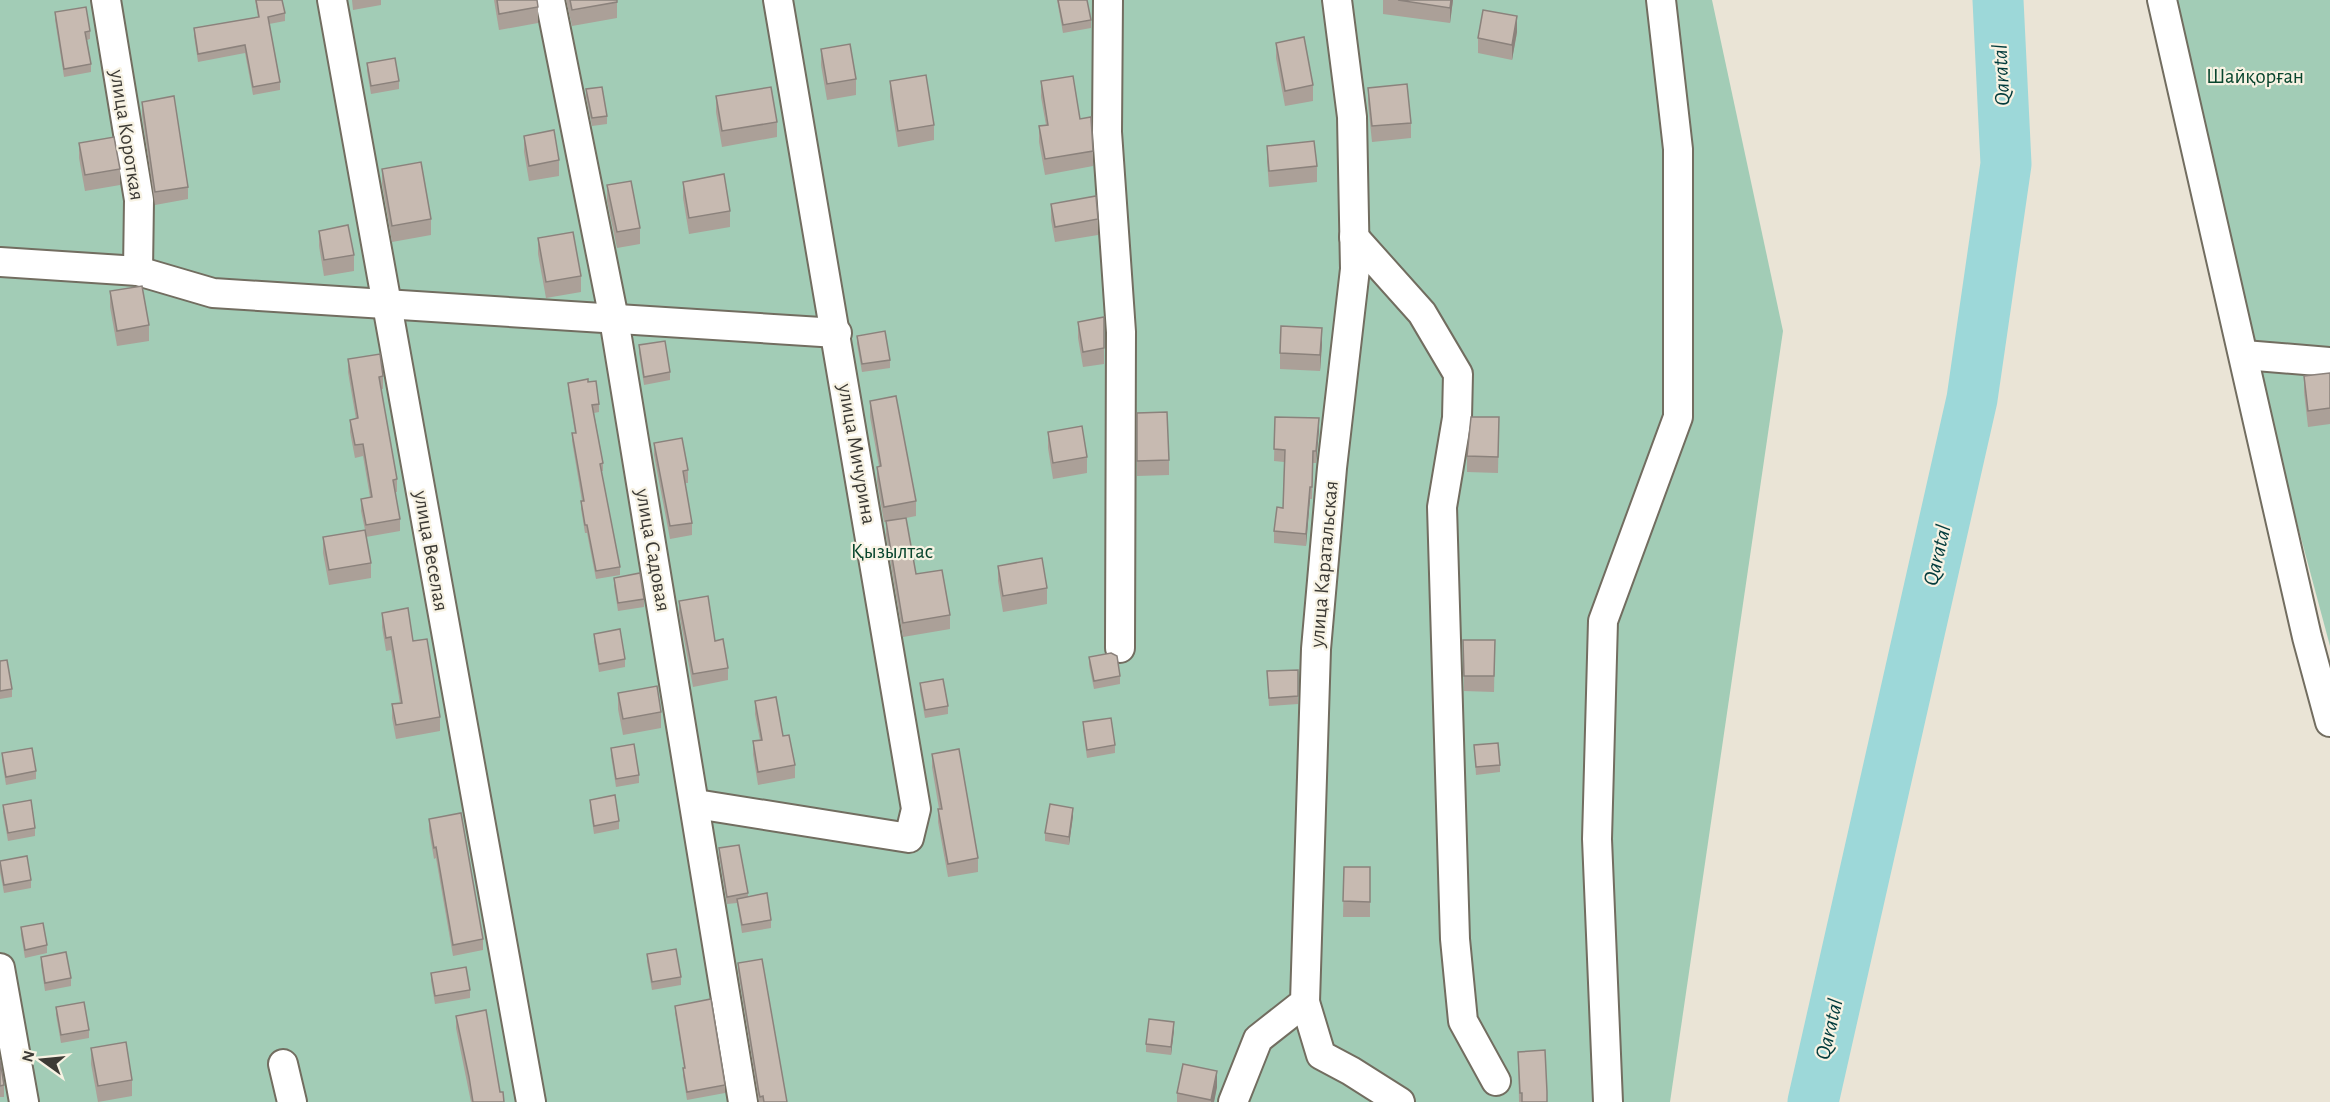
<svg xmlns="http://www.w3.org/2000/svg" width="2330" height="1102" viewBox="0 0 2330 1102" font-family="'Alegreya Sans',sans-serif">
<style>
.green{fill:#a2ccb6}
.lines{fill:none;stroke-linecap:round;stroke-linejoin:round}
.river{stroke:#9dd8d9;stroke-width:51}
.minor-casing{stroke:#726d60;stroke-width:32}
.minor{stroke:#fff;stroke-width:28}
.wall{fill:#aba098}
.shaded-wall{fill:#8b827c}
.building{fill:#c7bab1;stroke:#8b827c;stroke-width:1.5}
.labels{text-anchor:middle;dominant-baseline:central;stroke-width:4.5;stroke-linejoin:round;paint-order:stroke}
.park-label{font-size:21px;fill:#08452d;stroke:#f7f2e3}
.street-label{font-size:21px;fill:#3c3a35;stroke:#f7f2e3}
.water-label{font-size:22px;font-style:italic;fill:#013b3c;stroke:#f7f2e3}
</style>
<rect width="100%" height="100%" fill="#eae4d6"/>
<g class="green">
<path d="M0,0h1712l71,331 -113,771h-1670z"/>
<path d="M2163,0h167v646l-154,-574z"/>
</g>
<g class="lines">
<path class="river" d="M1813,1102l159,-703 34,-235 -8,-164"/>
<defs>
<g id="minor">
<path d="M106,0l33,200 -1,71"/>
<path d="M332,0l199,1102"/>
<path d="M550,0l64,319 129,783"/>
<path d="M1108,0l-1,132 14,200 -1,316"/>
<path d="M2162,0l145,637 23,85"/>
<path d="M1354,237l68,76 36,61 -1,44 -15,89 13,432 8,82 33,60"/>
<path d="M0,262l138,9 75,22 624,40"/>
<path d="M2244,355l86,7"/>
<path d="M696,804l213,34 7,-29 -138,-809"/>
<path d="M0,968l24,134"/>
<path d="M1305,1002l16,53 30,16 49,31"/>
<path d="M283,1064l9,38"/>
<path d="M1233,1102l25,-63 47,-37 11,-353 16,-181 23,-199 -3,-152 -15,-117"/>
<path d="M1608,1102l-11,-263 6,-218 75,-204v-268l-17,-149"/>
</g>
</defs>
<use href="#minor" class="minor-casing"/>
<use href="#minor" class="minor"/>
</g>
<g class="wall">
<path d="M255,0h27l3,13v8l-16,3 11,58v8l-27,5 -8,-42 -47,9 -4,-26v-8l64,-11z"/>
<path d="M352,0h29v5l-28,5z"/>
<path d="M494,0h43l1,7v16l-39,7z"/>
<path d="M566,0h51v18l-45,8z"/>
<path d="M1057,0h30l4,20v8l-28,5z"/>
<path d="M1383,0h70l-3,23 -67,-9z"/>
<path d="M55,12l35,19v8l-3,1 4,24v8l-27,5 -9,-57z"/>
<path d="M1517,32l-5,28 -34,-7v-15z"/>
<path d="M1276,43l37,42v16l-28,5 -9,-48z"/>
<path d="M821,49l35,30v16l-29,5 -6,-35z"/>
<path d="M367,63l32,18v8l-28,5 -4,-23z"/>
<path d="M890,81l44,44v15l-36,7 -8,-50z"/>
<path d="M1041,81l39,38 13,32v15l-48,9 -6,-33v-16l7,-1 -5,-28z"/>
<path d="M1368,88l43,35v15l-39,4 -4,-38z"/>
<path d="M586,89l21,27v8l-15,2 -6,-29z"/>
<path d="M716,96l61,26v15l-55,10 -6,-35z"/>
<path d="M142,102l46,85v12l-33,6 -13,-90z"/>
<path d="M524,136l35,24v16l-30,5 -5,-29z"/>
<path d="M79,143l41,26v16l-35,6 -6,-33z"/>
<path d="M1267,146l50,20v16l-48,5 -2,-26z"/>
<path d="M382,169l49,50v16l-39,7 -10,-58z"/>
<path d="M683,182l47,29v16l-41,7 -6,-36z"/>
<path d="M607,185l33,43v16l-23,4 -10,-47z"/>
<path d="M1051,204l47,15v16l-43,7 -4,-22z"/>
<path d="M319,231l35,24v16l-30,5 -5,-30z"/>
<path d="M538,238l43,38v16l-35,6 -8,-44z"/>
<path d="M110,291l39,34v16l-32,5 -7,-39z"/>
<path d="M1104,317v47l-21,3 -5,-29v-16z"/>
<path d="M857,336l33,24v8l-28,4 -5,-28z"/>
<path d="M1322,344l-2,27 -40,-2v-16z"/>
<path d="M639,345l31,27v8l-26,5 -5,-32z"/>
<path d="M348,359l35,17v13h-2l16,90v13h-2l5,27v12l-34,6 5,26v15l-42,7 -6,-32v-16l42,-7 -4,-19v-12l9,-2 -7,-41 -8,2 -5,-26v-12l6,-1 -8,-47z"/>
<path d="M2330,373v51l-22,3 -4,-35v-16z"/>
<path d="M588,382l11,22v8l-5,1 9,50v8h-2l19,96v8l-24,4 -9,-46h-2l-4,-24v-8h1l-10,-60v-8h3l-7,-42v-8z"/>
<path d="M870,401l46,100v15l-10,2 10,56 34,41v14l-47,8 -17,-102v-13h-2l-7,-40v-15l2,-1 -9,-49z"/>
<path d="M1137,413l32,47v15l-32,1z"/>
<path d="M1275,417l44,13 -3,33h-3l-1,36h-2l-4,47 -32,-3v-12l9,-23 1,-46 -10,-1z"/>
<path d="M1499,417l-1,56 -31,-1v-16z"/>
<path d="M1048,432l39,25v16l-34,6 -5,-31z"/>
<path d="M654,443l34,27v13h-3l7,40v12l-22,4 -16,-84z"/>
<path d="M998,566l49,22v16l-44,8 -5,-31z"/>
<path d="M614,578l30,21v8l-26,4 -4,-25z"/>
<path d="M679,601l36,40 13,27v12l-35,7 -14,-74z"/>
<path d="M382,613l31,28 27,76v14l-44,8 -4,-21v-14l8,-1 -9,-53 -5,1 -4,-24z"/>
<path d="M594,634l31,25v8l-26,5 -5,-30z"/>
<path d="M1463,640h32l-1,52 -30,-1z"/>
<path d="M1089,657l31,19v8l-26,5 -5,-24z"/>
<path d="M0,661l12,28v8l-12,2z"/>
<path d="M1298,670v34l-29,2 -2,-35z"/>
<path d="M920,683l28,23v8l-23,4 -5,-27z"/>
<path d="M618,693l43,19v16l-38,7 -5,-26z"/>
<path d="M755,701l40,64v13l-37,7 -5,-31v-13l7,-1 -5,-26z"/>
<path d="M1083,722l32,23v8l-28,5 -4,-28z"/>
<path d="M1474,745l26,20v7l-24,3z"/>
<path d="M611,748l28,27v8l-23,4 -5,-31z"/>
<path d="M2,753l34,18v8l-30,6 -4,-24z"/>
<path d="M932,754l46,104v14l-30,5 -10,-55v-13h1l-7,-42z"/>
<path d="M590,800l29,21v8l-25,5 -4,-26z"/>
<path d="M3,805l32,23v8l-27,5 -5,-28z"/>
<path d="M1073,816l-4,29 -24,-4v-8z"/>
<path d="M429,819l54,120v11l-30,6 -17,-98 -2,1 -5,-29z"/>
<path d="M719,848l29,45v4l23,23v8l-29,5 -5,-30 -10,1 -8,-48z"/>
<path d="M0,861l31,19v8l-27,5 -4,-21z"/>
<path d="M1344,867h26v50h-27z"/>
<path d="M21,927l26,18v8l-22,5 -4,-23z"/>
<path d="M647,954l34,23v8l-29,5 -5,-28z"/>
<path d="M41,957l30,21v8l-26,5 -4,-26z"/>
<path d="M738,963l49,139h-28l-21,-131z"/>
<path d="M431,973l39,17v8l-35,6 -4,-23z"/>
<path d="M675,1006l50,79v8l-38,7 -4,-24v-8h1l-9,-55z"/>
<path d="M56,1007l33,23v8l-28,5 -5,-28z"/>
<path d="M456,1016l44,76 4,10h-33l-15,-74z"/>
<path d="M1174,1030l-3,25 -25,-3v-8z"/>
<path d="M91,1048l41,32v16l-34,6 -7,-38z"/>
<path d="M1518,1052l29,50h-28z"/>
<path d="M0,1060l4,25v12h-4z"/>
<path d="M1217,1087l-3,15h-37v-9z"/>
</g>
<g class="shaded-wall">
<path d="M1451,0h2l-3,23v-15z"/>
<path d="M1517,16v16l-5,28v-15z"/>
<path d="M1322,328v16l-2,27v-16z"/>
<path d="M1319,418v12l-3,33v-12z"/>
<path d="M1310,487v12l-4,47v-12z"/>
<path d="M1073,808v8l-4,29v-8z"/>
<path d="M1174,1022v8l-3,25v-8z"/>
<path d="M1217,1071v16l-3,15h-3z"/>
</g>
<g class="building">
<path d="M256,0h26l3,13 -17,4 12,65 -27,5 -8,-42 -47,9 -4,-26 65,-11z"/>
<path d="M497,0h40l1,7 -39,7z"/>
<path d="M570,0h47v2l-45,8z"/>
<path d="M1058,0h29l4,20 -28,5z"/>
<path d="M1398,0h53l-1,8z"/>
<path d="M86,7l4,24 -5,1 6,32 -27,5 -9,-57z"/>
<path d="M1483,10l34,6 -5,29 -34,-7z"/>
<path d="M1304,37l9,48 -28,6 -9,-48z"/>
<path d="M850,44l6,35 -29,5 -6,-35z"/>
<path d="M395,58l4,23 -28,5 -4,-23z"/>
<path d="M926,75l8,50 -36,6 -8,-50z"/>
<path d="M1073,76l7,43 11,-2 2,34 -48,8 -6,-33 9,-1 -7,-44z"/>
<path d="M1407,84l4,39 -39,3 -4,-38z"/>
<path d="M602,87l5,29 -15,2 -6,-29z"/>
<path d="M771,87l6,35 -55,9 -6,-35z"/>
<path d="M174,96l14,91 -33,5 -13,-90z"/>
<path d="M554,130l5,30 -30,6 -5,-30z"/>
<path d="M114,137l6,32 -35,6 -6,-32z"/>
<path d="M1314,141l3,25 -48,5 -2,-25z"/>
<path d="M421,162l10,57 -39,7 -10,-57z"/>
<path d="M724,174l6,37 -41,7 -6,-36z"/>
<path d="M631,181l9,47 -23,4 -10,-47z"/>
<path d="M1096,196l2,23 -43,8 -4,-23z"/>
<path d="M348,225l6,30 -30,5 -5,-29z"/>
<path d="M573,232l8,44 -35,6 -8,-44z"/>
<path d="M142,286l7,39 -32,6 -7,-40z"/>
<path d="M1104,317v31l-21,4 -5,-30z"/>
<path d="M1281,326l41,2 -2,27 -40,-2z"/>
<path d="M885,331l5,29 -28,4 -5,-28z"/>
<path d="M665,341l5,31 -26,5 -5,-32z"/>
<path d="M380,354l3,22 -4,1 18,102 -4,1 7,39 -34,6 -5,-26 11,-2 -9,-53 -8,1 -5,-25 8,-2 -10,-59z"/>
<path d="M2330,373v35l-22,3 -4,-35z"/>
<path d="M588,379v3l8,-1 3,23 -7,1 11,58 -3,1 20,103 -24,4 -9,-46h-2l-4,-24h3l-12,-68h4l-8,-50z"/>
<path d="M896,396l20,105 -32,6 -7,-40 4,-1 -11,-65z"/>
<path d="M1167,412l2,48 -32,1v-48z"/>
<path d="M1275,417l44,1 -3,33h-3l-1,36h-2l-4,47 -32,-3 3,-24 6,1 2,-58 -11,-1z"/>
<path d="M1471,417h28l-1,40 -31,-1z"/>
<path d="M1082,426l5,31 -34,6 -5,-31z"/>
<path d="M682,438l6,32 -5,1 9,52 -22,3 -16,-83z"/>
<path d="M906,518l10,56 26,-4 8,45 -47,8 -17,-102z"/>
<path d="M365,530l6,33 -42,7 -6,-33z"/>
<path d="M1042,558l5,30 -44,8 -5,-30z"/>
<path d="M640,573l4,26 -26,4 -4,-25z"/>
<path d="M708,596l7,45 8,-2 5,29 -35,6 -14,-73z"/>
<path d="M408,608l5,33 14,-2 13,78 -44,8 -4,-21 10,-1 -11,-66 -5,1 -4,-25z"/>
<path d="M620,629l5,30 -26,5 -5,-30z"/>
<path d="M1463,640h32l-1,36h-30z"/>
<path d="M1111,653l6,3 3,20 -26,5 -5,-24z"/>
<path d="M7,660l5,29 -12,2v-30z"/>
<path d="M1298,670v26l-29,2 -2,-27z"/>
<path d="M943,679l5,27 -23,4 -5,-27z"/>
<path d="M657,686l4,26 -38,7 -5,-26z"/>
<path d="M776,697l7,39 6,-1 6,30 -37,7 -5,-31 9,-1 -7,-39z"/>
<path d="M1111,718l4,27 -28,5 -4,-28z"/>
<path d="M1498,743l2,22 -24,2 -2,-22z"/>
<path d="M634,744l5,31 -23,4 -5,-31z"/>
<path d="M32,748l4,23 -30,6 -4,-24z"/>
<path d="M959,749l19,109 -30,6 -10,-55h4l-10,-55z"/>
<path d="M615,795l4,26 -25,5 -4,-26z"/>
<path d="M31,800l4,28 -27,5 -5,-28z"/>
<path d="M1050,804l23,4 -4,29 -24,-4z"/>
<path d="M461,813l22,126 -30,6 -17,-98 -2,1 -5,-29z"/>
<path d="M739,845l9,48 -21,4 -8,-49z"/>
<path d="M27,856l4,24 -27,5 -4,-24z"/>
<path d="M1344,867h26v35l-27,-1z"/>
<path d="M767,893l4,27 -29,5 -5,-26z"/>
<path d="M43,923l4,22 -22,5 -4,-23z"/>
<path d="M676,949l5,28 -29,5 -5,-28z"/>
<path d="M66,952l5,26 -26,5 -4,-26z"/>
<path d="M762,959l25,143h-23l-1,-6 -3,1 -1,-4 -21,-130z"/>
<path d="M466,967l4,23 -35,6 -4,-23z"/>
<path d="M711,999l14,86 -38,7 -4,-24h2l-10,-62z"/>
<path d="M84,1002l5,28 -28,5 -5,-28z"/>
<path d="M486,1010l14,82h3l1,10h-31l-4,-25 -13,-61z"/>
<path d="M1149,1019l25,3 -3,25 -25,-3z"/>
<path d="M126,1042l6,38 -34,6 -7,-38z"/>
<path d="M1545,1050l2,42v10h-25v-9h-2l-2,-41z"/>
<path d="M0,1060l4,25 -4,1z"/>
<path d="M1183,1064l34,7 -6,29 -34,-7z"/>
</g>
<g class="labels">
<g class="park-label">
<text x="2255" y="76">Шайқорған</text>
<text x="892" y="551">Қызылтас</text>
</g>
<g class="street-label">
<text transform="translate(127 135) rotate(81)">улица Короткая</text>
<text transform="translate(857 454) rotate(80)">улица Мичурина</text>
<text transform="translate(653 550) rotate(80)">улица Садовая</text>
<text transform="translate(431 551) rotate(80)">улица Веселая</text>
<text transform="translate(1324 564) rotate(-85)">улица Каратальская</text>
</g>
<g class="water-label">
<text transform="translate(2001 75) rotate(-93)">Qaratal</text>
<text transform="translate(1937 555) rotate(-77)">Qaratal</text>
<text transform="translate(1829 1029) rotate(-77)">Qaratal</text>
</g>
</g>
<g transform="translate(42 1060) rotate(285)" stroke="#f7f2e3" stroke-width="4.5" paint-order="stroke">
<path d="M0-4.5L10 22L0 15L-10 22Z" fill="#3c3a35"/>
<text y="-9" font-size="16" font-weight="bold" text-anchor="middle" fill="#3c3a35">N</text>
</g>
</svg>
